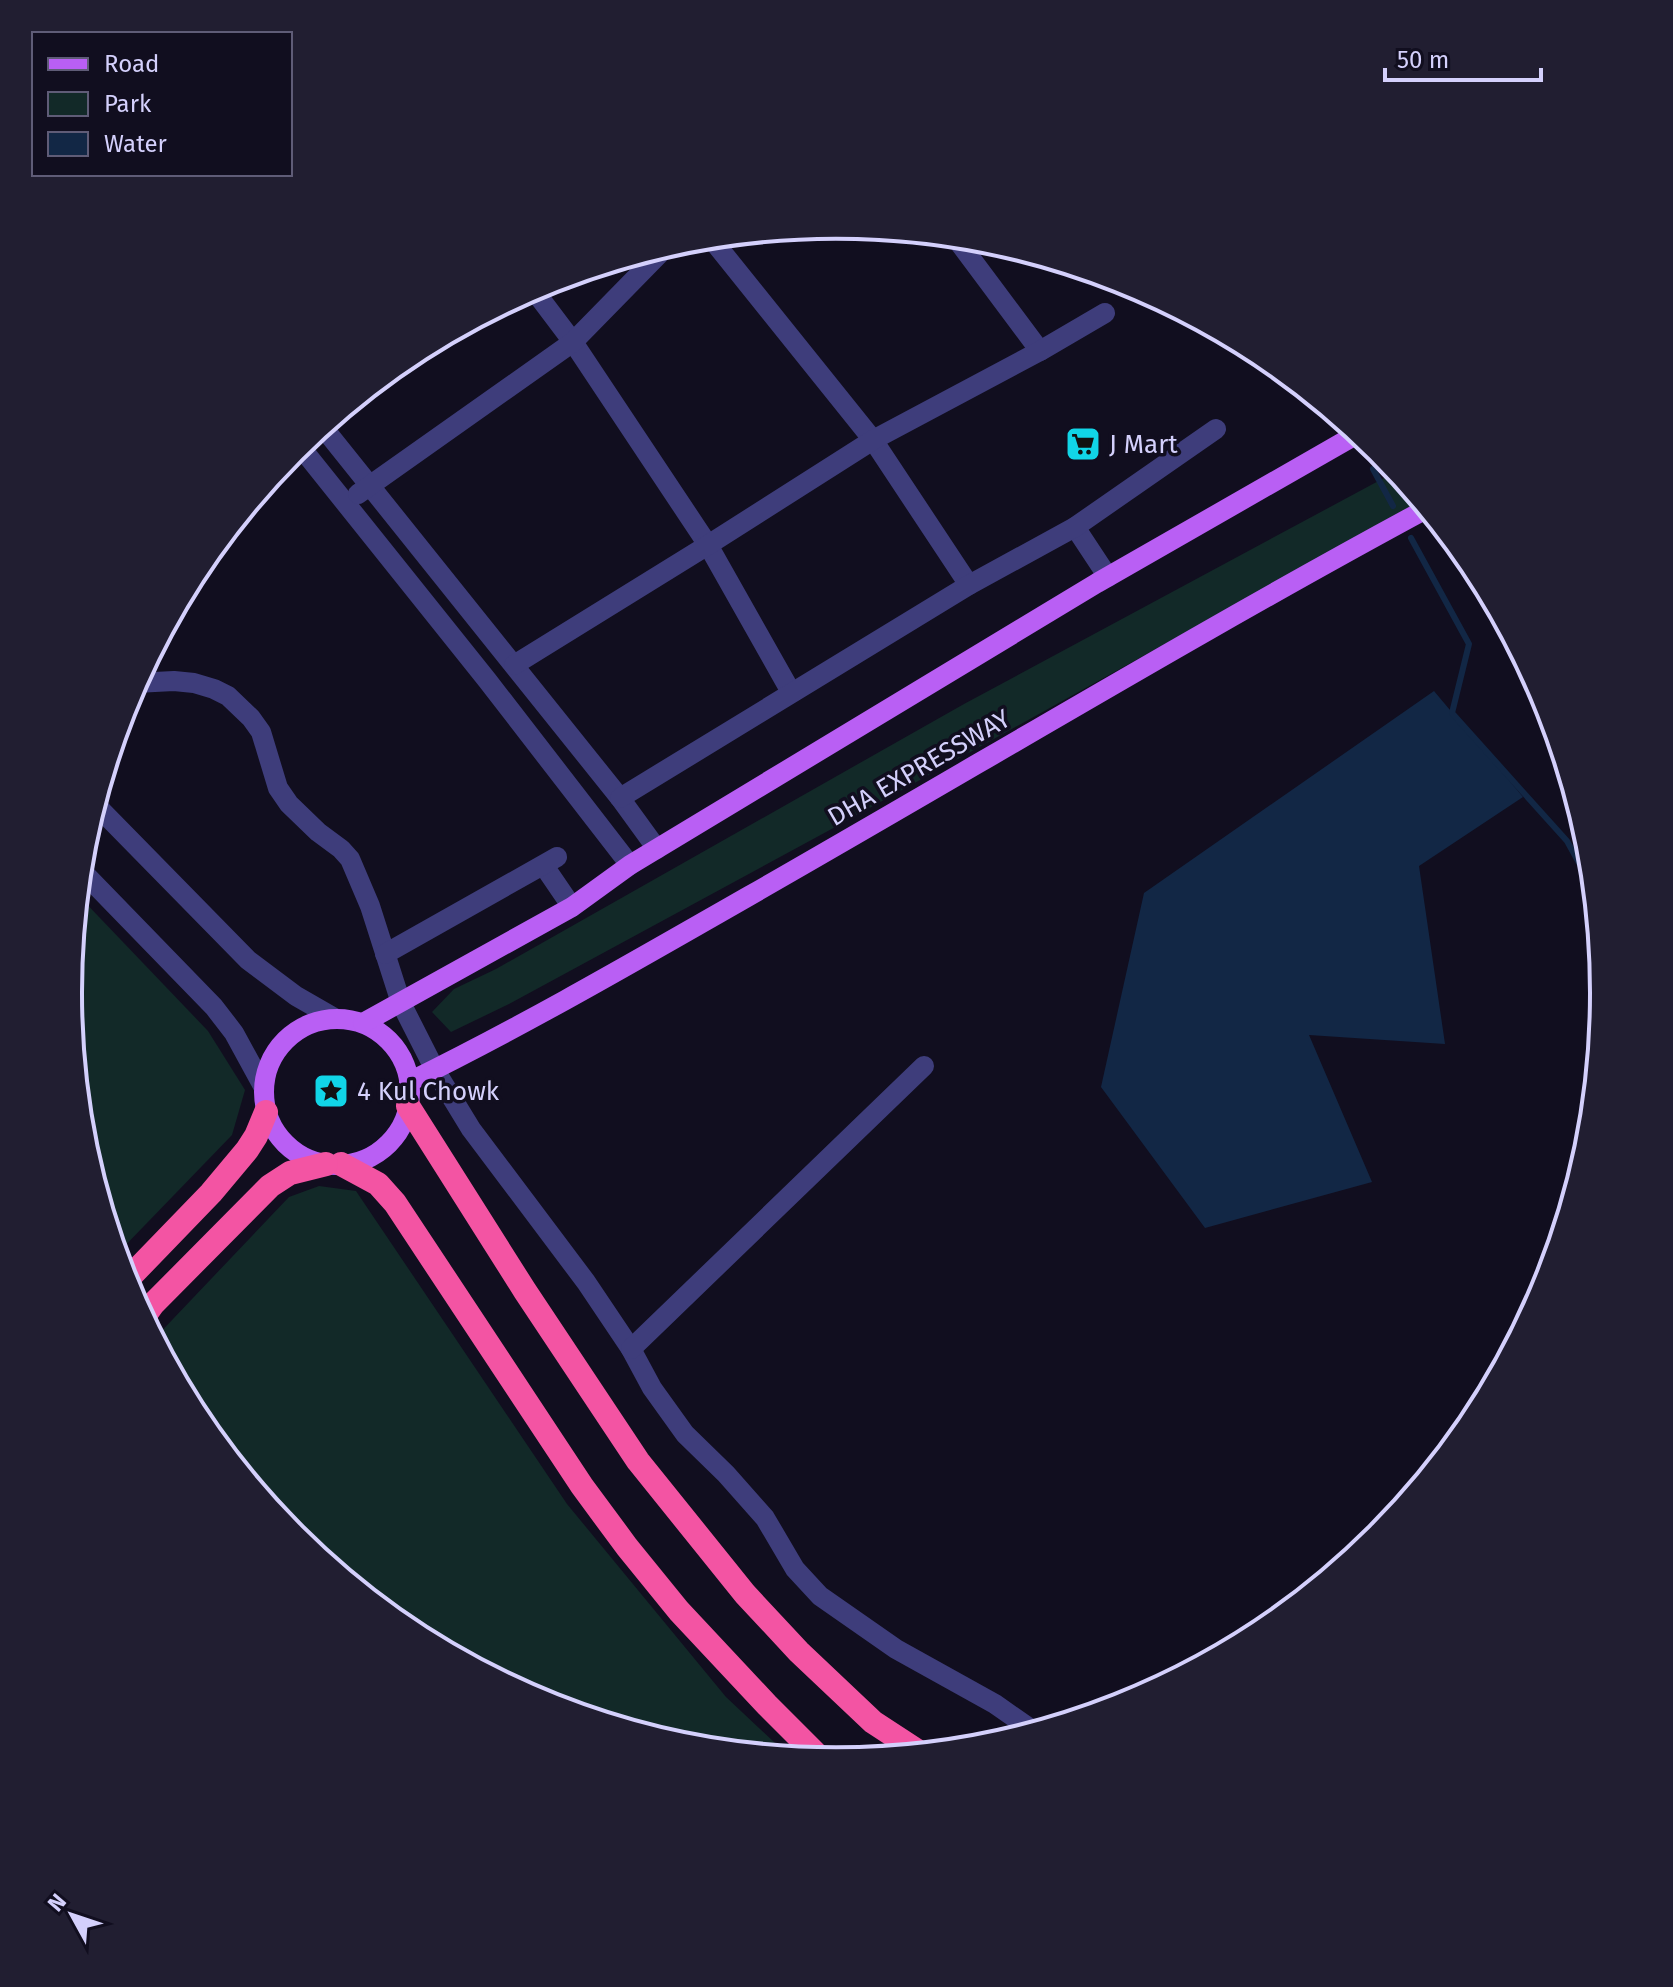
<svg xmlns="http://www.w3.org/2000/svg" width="1673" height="1987" viewBox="0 0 1673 1987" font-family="'Fira Sans',sans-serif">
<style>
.green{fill:#122928}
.water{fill:#122745}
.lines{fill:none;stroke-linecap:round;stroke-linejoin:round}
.stream{stroke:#122745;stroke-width:6}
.minor{stroke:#3e3d7b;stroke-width:20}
.major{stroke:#b95ff4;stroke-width:20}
.highway{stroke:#f354a3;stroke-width:24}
.labels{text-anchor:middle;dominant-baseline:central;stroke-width:7;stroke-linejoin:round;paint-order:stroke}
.poi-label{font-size:26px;fill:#d4d0fc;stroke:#110e1f;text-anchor:start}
.street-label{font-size:26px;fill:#d4d0fc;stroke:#110e1f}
.rim{fill:none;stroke:#d4d0fc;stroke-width:4}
</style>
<rect width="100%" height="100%" fill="#110e1f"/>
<g class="green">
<path d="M1397,471l25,30 -583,324 -330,179 -58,28 -19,-20 22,-23 42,-20 468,-265z"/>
<path d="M78,895l130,136 37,59 -13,45 -116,120 -33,-112 -15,-150z"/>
<path d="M319,1186l37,5 211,313 159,193 64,60 -104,-10 -144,-44 -133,-71 -116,-95 -96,-117 -43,-81 135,-142z"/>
</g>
<path class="water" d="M1434,691l89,106 -104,69 26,178 -136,-9 63,147 -167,46 -104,-141 43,-194z"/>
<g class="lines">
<g class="stream">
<path d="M1373,469l20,37"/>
<path d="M1411,538l58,106 -17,69 115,128 28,51"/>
</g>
<g class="minor">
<path d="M710,237l163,203 96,145"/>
<path d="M955,237l85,114"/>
<path d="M533,289l40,53 135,203 83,147"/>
<path d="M322,426l298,372 37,51"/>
<path d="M299,445l188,235 143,185"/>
<path d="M358,494l215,-152 94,-96"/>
<path d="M1075,527l33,50"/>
<path d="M514,665l194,-120 165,-105 167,-89 65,-38"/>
<path d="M135,683l39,-2 20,2 20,6 14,7 23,22 10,14 17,56 11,16 29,28 23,17 9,10 20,47 31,97 34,67 36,59 115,153 45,67 21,39 33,46 41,40 39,44 30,51 25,27 76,53 99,55 40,28"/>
<path d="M620,798l349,-213 106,-58 141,-98"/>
<path d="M95,804l153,156 48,36 40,23"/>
<path d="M544,866l28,41"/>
<path d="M80,869l134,138 20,26 30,55"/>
<path d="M385,954l172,-97"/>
<path d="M631,1349l293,-283"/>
</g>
<g class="major">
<circle cx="337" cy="1092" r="73"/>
<path d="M363,1023l209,-116 58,-42 467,-282 262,-150"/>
<path d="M409,1082c116,-57 228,-122 340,-186 226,-129 449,-264 679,-388"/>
</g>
<g class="highway">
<path d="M408,1106l117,185 113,170 107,133 54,58 74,70 49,32"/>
<path d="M341,1164l37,20 17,19 187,283 45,61 52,64 88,94 56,56"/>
<path d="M125,1282l86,-89 36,-43 9,-14 10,-24"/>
<path d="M143,1318l10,-14 117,-118 20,-13 36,-9"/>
</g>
</g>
<defs>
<symbol id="supermarket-square" viewBox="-11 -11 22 22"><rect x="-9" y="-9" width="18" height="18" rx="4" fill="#11d5e7" stroke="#110e1f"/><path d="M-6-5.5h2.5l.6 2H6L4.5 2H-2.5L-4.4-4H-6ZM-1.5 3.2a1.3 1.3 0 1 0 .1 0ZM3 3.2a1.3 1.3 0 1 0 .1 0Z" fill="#111"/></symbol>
<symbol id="sight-square" viewBox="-11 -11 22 22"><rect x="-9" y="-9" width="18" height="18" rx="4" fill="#11d5e7" stroke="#110e1f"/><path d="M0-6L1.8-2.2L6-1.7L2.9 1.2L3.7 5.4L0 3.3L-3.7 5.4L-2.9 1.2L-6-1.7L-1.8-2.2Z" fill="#111"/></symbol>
</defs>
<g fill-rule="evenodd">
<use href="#supermarket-square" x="1063" y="424" width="40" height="40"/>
<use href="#sight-square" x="311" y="1071" width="40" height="40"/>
</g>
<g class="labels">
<g class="poi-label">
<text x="1109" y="444">J Mart</text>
<text x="357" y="1091">4 Kul Chowk</text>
</g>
<g class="street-label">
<text transform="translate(919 768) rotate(-30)">DHA EXPRESSWAY</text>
</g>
</g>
<path d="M0 0H1673V1987H0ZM82 993a754 754 0 1 1 1508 0a754 754 0 1 1-1508 0Z" fill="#211e31" fill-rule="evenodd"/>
<path class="rim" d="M82 993a754 754 0 1 1 1508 0a754 754 0 1 1-1508 0Z"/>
<rect x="32" y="32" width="260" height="144" fill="#110e1f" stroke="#5f5c77" stroke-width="2"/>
<rect x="48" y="58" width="40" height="12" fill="#b95ff4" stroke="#5f5c77" stroke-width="2"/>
<text x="104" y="72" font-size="24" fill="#d4d0fc">Road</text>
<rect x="48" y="92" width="40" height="24" fill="#122928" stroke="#5f5c77" stroke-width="2"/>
<text x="104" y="112" font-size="24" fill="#d4d0fc">Park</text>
<rect x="48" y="132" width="40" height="24" fill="#122745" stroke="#5f5c77" stroke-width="2"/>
<text x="104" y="152" font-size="24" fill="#d4d0fc">Water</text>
<g transform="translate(72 1915) rotate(310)" stroke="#110e1f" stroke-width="6" paint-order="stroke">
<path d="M0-6L14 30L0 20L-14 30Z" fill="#d4d0fc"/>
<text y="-12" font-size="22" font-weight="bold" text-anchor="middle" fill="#d4d0fc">N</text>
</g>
<path d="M1385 68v12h156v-12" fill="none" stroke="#d4d0fc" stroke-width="4"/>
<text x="1397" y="68" font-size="24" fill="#d4d0fc" stroke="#110e1f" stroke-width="6" paint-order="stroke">50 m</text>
</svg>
